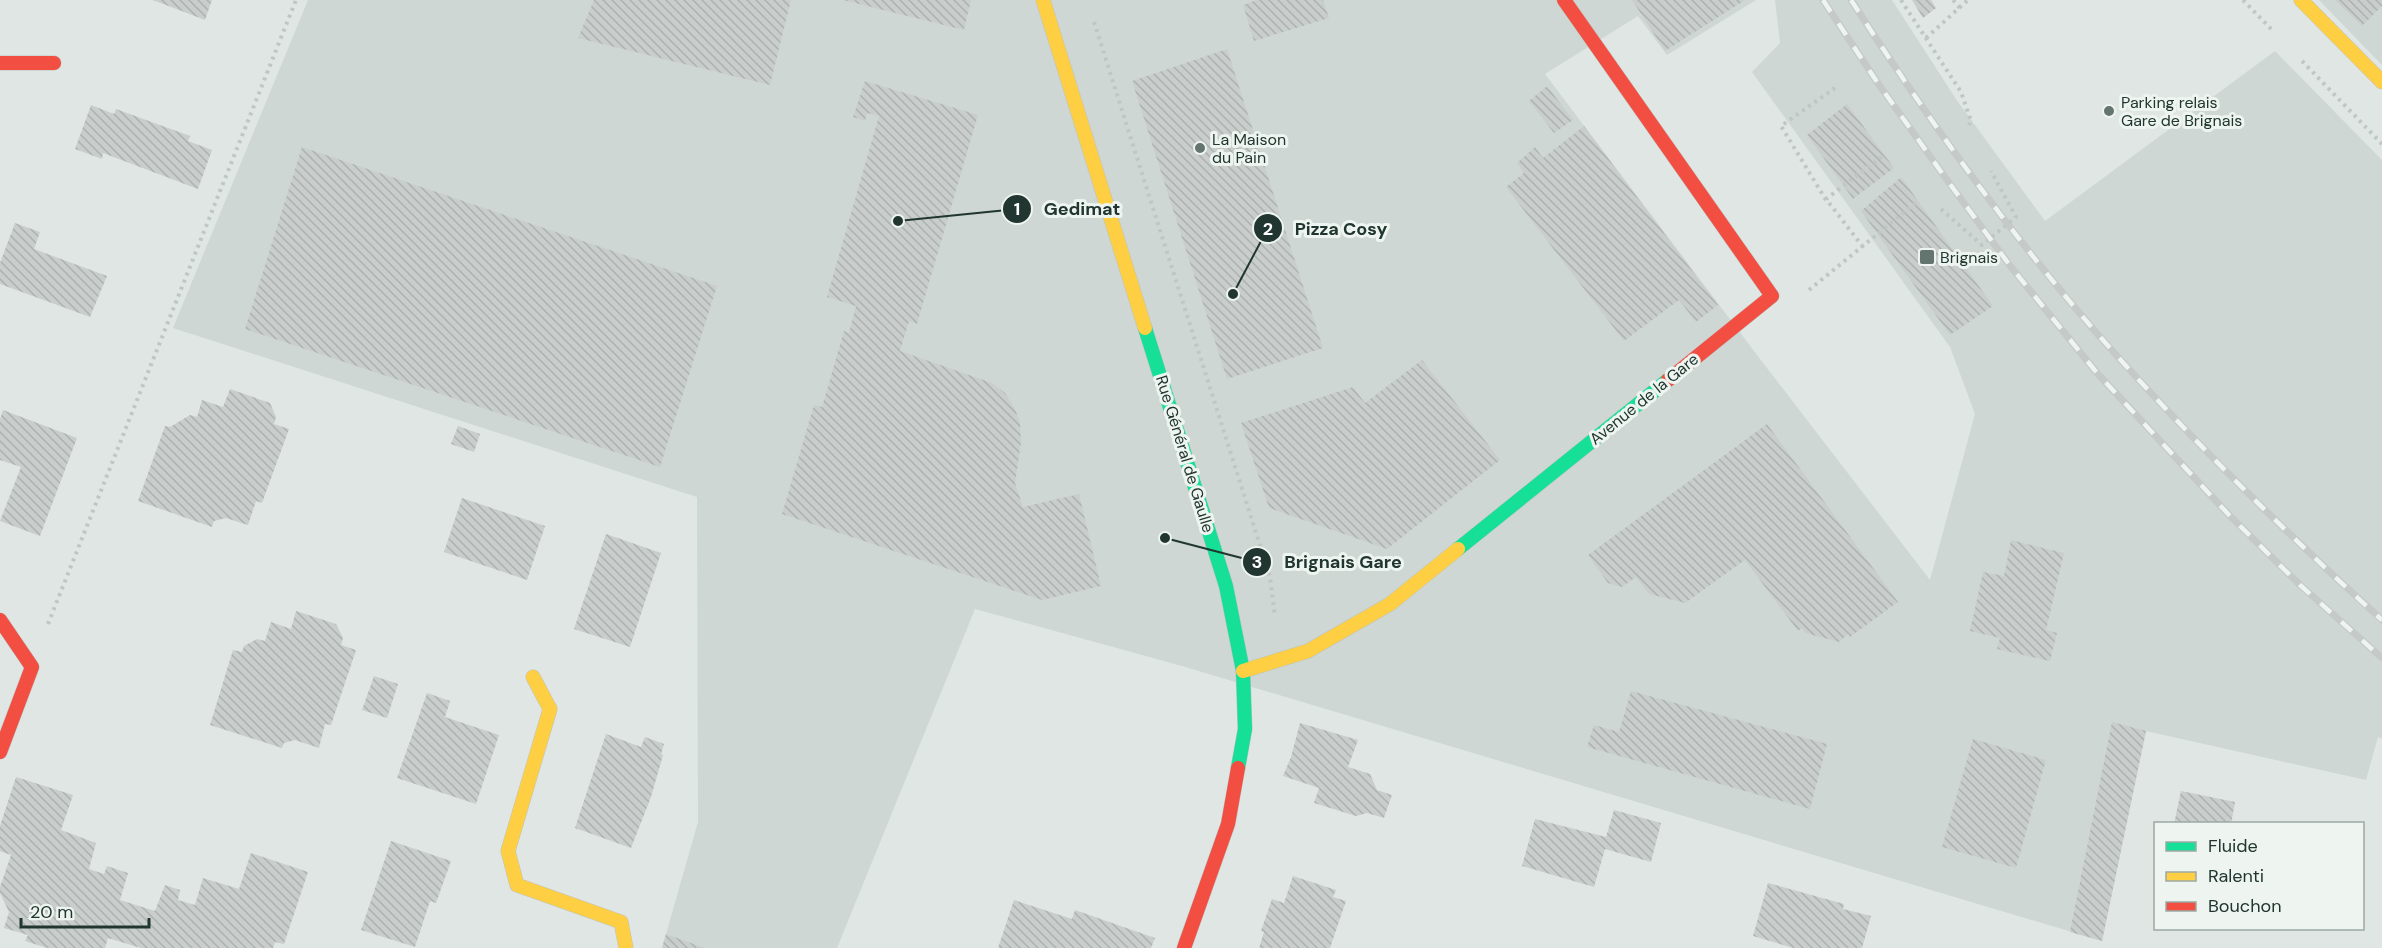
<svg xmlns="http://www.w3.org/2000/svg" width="2382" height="948" viewBox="0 0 2382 948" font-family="'DM Sans',sans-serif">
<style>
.built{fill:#ced7d3}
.building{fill:url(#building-back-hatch)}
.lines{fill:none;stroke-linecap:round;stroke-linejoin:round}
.fast-casing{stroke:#bdc3c0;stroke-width:15}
.slow-casing{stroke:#bdc3c0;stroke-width:15}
.jam-casing{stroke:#bdc3c0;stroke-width:15}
.path{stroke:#bfc7c5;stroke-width:4;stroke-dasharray:3 4.5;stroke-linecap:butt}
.fast{stroke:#16e098;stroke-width:14}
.slow{stroke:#ffcf43;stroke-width:14}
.jam{stroke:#f24e42;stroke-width:14}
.rail-casing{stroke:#c5c9c8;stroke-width:7}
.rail{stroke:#eef5f1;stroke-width:4.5;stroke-dasharray:14;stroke-linecap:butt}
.poi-dot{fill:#64746f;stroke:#eef5f1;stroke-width:2}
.labels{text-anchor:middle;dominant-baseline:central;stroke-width:6;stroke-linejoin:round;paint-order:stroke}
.poi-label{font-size:16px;fill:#213630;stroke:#eef5f1;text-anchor:start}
.street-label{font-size:16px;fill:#213630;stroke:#eef5f1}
.leader{fill:none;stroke:#213630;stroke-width:2}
.callout-dot{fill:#213630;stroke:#eef5f1;stroke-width:2}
.mark-label{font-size:18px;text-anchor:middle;font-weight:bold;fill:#fff}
.callout-label{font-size:18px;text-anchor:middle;font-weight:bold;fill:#213630;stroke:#eef5f1;stroke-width:6;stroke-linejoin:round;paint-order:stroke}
</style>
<defs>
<pattern id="building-back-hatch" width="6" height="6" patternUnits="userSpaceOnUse" patternTransform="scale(1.5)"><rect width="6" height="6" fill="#c9cecc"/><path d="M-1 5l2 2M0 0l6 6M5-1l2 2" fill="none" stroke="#acb2b0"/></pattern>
</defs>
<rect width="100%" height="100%" fill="#e0e6e3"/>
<g class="built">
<path d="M308,0h1448l-89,55 -29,-39 -93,58 212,281 173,225 45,-166 -25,-67 -198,-275 28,-29 -5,-43h117l64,99 89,122 230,-170 107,109v579l-4,-2 -12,43 -220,-49 -44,210 -920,-275 -207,-57 -138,339h-175l36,-126 -1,-325 -524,-169z"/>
<path d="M2319,0h63v65z"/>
</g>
<g class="building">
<path d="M153,0h59l-7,20z"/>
<path d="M594,0h197l-21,85 -192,-47z"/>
<path d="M843,0h128l-7,30z"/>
<path d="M1257,0h66l6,18 -75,23 -11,-36z"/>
<path d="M1632,0h113l-80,51z"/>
<path d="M1912,0h19l5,8 -13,10z"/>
<path d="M2335,0h47v6l-20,20z"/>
<path d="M1227,49l96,299 -96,31 -95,-298z"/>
<path d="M865,81l113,34 -61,209 -8,-3 -9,30 92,32 13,10 10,16 5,14 1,20 -6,40 8,24 56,-13 22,92 -59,14 -260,-86 32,-109 8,2 22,-76 5,2 7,-27 -29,-9 52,-181 -12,-3 -2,8 -12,-4z"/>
<path d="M1547,86l26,34 -19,13 -25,-32z"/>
<path d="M1847,104l47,64 -41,31 -46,-64z"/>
<path d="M91,105l23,9 2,-5 74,27 -2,5 24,9 -14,39 -95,-36 -1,6 -27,-10z"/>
<path d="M1584,126l134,179 -22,17 -17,-22 -55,41 -118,-154 18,-14 -7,-10 18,-16 8,11z"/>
<path d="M302,147l415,139 -57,181 -415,-138z"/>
<path d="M1901,177l92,129 -43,29 -89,-124z"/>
<path d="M15,223l25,9 -6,17 73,27 -17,41 -90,-33v-21z"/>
<path d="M1422,360l78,100 -113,89 -118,-41 -28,-85 112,-36 12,16z"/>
<path d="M230,389l40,14 6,14 -2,7 15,5 -27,74 -6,-2 -8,24 -22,-7 -12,3 -2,6 -74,-26 27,-75 5,1 20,-12 7,2 5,-17 21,7z"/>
<path d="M3,410l74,28 -37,98 -40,-15 21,-54 -21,-7v-41z"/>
<path d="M1767,424l131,178 -48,35 -2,-3 -9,8 -34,-9 -3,-5 -4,3 -53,-71 -60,43 -36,-9 -13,-17 -14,10 -14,-4 -20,-28z"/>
<path d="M458,426l22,8 -6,18 -23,-8z"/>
<path d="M462,498l83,28 -18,54 -83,-28z"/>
<path d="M606,534l55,19 -31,94 -56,-18z"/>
<path d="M2011,540l53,13 -18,77 11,3 -7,28 -53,-12 3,-11 -30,-7 13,-59 21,4z"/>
<path d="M296,611l40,13 7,14 -2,7 15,5 -25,75 -6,-1 -6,24 -24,-8 -11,3 -2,5 -72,-23 23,-75 9,2 2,-6 13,-7 8,2 6,-19 20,7z"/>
<path d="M374,676l24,8 -11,34 -25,-8z"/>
<path d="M1631,691l196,53 -17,65 -223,-62 7,-22 25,7z"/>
<path d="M427,693l23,8 -5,16 54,18 -23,69 -79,-26z"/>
<path d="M2112,722l34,9 -44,210 -32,-9z"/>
<path d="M1300,723l58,17 -10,27 22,7 7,16 15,5 -8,23 -17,-5 -11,3 -42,-13 5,-15 -36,-12 8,-19z"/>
<path d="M606,734l35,13 4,-10 19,7 -3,10 2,1 -12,42 -20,51 -56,-20z"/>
<path d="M1973,739l73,21 -30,108 -74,-21z"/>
<path d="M16,777l57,18 -12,35 35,13 -7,26 15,5 3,-8 21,7 -8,27 35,11 10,-26 15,5 -2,10 17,5 8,-27 36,11 12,-36 57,19 -24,72 -9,-2 -2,6h-132l-33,-10 -3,10h-58l-22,-7 3,-6 -24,-7 5,-16 -9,-19v-6l11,-32 -11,-4v-25z"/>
<path d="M2181,791l54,11 -4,22h-57z"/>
<path d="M1614,810l47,13 -10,39 -46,-13 -11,38 -72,-21 13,-47 71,18z"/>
<path d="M391,841l60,20 -15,42 -6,-2 -15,46 -54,-17z"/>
<path d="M1293,876l43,14 -3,7 13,4 -16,47h-71l5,-16 -3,-1 11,-32 12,4z"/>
<path d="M1768,883l76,21 -1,5 28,7 -9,32h-69l-40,-12z"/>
<path d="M1014,900l58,19 3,-9 80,28 -4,10h-153z"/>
<path d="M666,934l39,14h-43z"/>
</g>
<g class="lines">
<defs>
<g id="fast">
<path d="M1145,328l81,258 17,85 2,58 -7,39"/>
<path d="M1458,549l210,-169"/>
</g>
<g id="slow">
<path d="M1043,0l102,328"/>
<path d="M2301,0l81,82"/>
<path d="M1243,671l65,-20 82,-47 68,-55"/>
<path d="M533,677l17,32 -42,142 9,34 104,37 5,26"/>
</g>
<g id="jam">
<path d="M1564,0l208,296 -104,84"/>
<path d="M0,63h54"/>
<path d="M0,620l32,47 -32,85"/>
<path d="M1184,948l44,-124 10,-56"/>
</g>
</defs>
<use href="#fast" class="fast-casing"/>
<use href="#slow" class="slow-casing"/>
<use href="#jam" class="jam-casing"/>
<g class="path">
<path d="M1901,0l60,92 10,29 -2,4"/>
<path d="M1953,0l7,8"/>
<path d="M2243,0l29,30"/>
<path d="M1094,22l176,555 5,40"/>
<path d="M1926,38l42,-38"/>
<path d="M2302,61l80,83"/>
<path d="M1826,200l-45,-74 54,-38"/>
<path d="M1941,209l41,36 34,-28 -25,-46"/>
<path d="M1863,247l-37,-48 58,-44"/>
<path d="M1809,290l109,-89"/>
<path d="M48,624l248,-624"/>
</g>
<use href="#fast" class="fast"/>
<use href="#slow" class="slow"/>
<use href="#jam" class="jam"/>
<defs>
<g id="rail">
<path d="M1823,0l54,82 70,98 64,87 86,106 133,143 70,69 82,73"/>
<path d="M1851,0c81,125 167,246 267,357 83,92 171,179 264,263"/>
</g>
</defs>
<use href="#rail" class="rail-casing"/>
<use href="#rail" class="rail"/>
</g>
<g class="poi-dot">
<circle cx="2109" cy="111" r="6"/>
<circle cx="1200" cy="148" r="6"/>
<rect x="1919" y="249" width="16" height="16" rx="3"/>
</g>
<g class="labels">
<g class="poi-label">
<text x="2121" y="102">Parking relais<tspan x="2121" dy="18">Gare de Brignais</tspan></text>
<text x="1212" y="139">La Maison<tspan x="1212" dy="18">du Pain</tspan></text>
<text x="1940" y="257">Brignais</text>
</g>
<g class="street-label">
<text transform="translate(1644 399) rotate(-39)">Avenue de la Gare</text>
<text transform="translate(1185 454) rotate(73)">Rue Général de Gaulle</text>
</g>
</g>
<path class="leader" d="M898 221L1017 209M1233 294L1268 228M1165 538L1257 562"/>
<g class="callout-dot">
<circle cx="898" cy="221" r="6"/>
<circle cx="1233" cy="294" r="6"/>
<circle cx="1165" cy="538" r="6"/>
<circle cx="1017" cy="209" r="15"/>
<circle cx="1268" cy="228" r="15"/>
<circle cx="1257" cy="562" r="15"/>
</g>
<g class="mark-label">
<text x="1017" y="215">1</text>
<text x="1268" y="235">2</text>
<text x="1257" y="568">3</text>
</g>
<g class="callout-label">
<text x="1082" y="215">Gedimat</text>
<text x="1341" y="235">Pizza Cosy</text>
<text x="1343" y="568">Brignais Gare</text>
</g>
<rect x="2154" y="822" width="210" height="108" fill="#eef5f1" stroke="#9ca9a4" stroke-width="1.5"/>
<rect x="2166" y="842" width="30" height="9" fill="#16e098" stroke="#9ca9a4" stroke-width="1.5"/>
<text x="2208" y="852" font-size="18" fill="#213630">Fluide</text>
<rect x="2166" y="872" width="30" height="9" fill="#ffcf43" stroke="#9ca9a4" stroke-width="1.5"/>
<text x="2208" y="882" font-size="18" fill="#213630">Ralenti</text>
<rect x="2166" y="902" width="30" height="9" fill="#f24e42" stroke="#9ca9a4" stroke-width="1.5"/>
<text x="2208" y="912" font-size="18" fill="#213630">Bouchon</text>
<path d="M21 918v9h128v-9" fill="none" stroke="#213630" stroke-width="3"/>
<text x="30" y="918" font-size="18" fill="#213630" stroke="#eef5f1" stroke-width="4.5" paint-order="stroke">20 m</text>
</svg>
